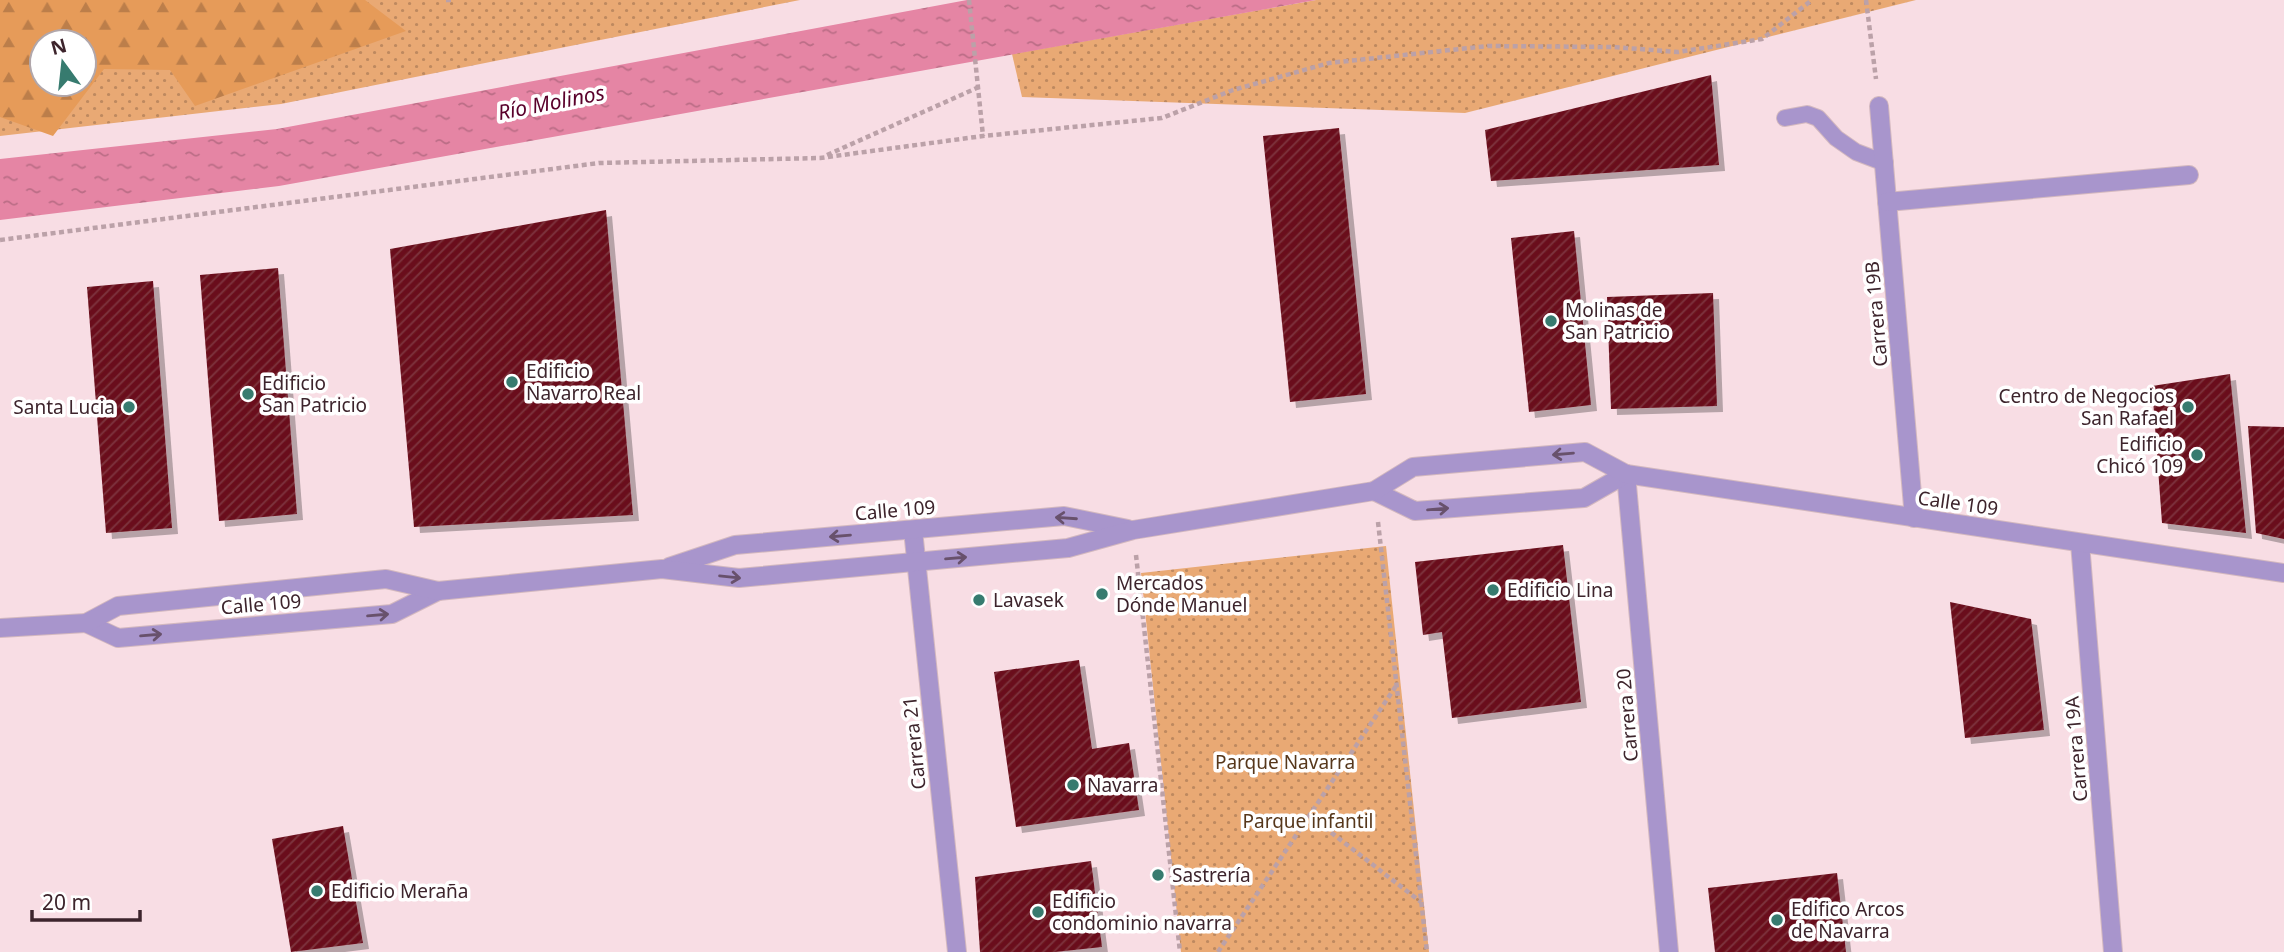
<svg xmlns="http://www.w3.org/2000/svg" width="2284" height="952" viewBox="0 0 2284 952" font-family="'Noto Sans',sans-serif">
<style>
.grass{fill:url(#grass-dots);fill-rule:evenodd}
.forest{fill:url(#forest-firs);fill-rule:evenodd}
.water{fill:url(#water-ripples)}
.building{fill:url(#building-hatch);filter:url(#shadow)}
.lines{fill:none;stroke-linecap:round;stroke-linejoin:round}
.service-casing{stroke:#d3b8bf;stroke-width:18}
.minor-casing{stroke:#d3b8bf;stroke-width:20}
.tertiary-casing{stroke:#d3b8bf;stroke-width:20}
.path{stroke:#bba1a8;stroke-width:4.5;stroke-dasharray:5 3.5;stroke-linecap:butt}
.service{stroke:#a895cc;stroke-width:16}
.minor{stroke:#a895cc;stroke-width:18}
.tertiary{stroke:#a895cc;stroke-width:18}
.oneway{stroke:#68516c}
.poi-dot{fill:#377b6f;stroke:#fff;stroke-width:2.5}
.labels{text-anchor:middle;dominant-baseline:central;stroke-width:7;stroke-linejoin:round;paint-order:stroke}
.poi-label{font-size:19px;fill:#3d242c;stroke:#fff;text-anchor:start}
.street-label{font-size:19px;fill:#3d242c;stroke:#fff}
.park-label{font-size:19px;fill:#56371b;stroke:#fff}
.water-label{font-size:21px;font-style:italic;fill:#59012b;stroke:#fff}
</style>
<defs>
<pattern id="grass-dots" width="8" height="8" patternUnits="userSpaceOnUse" patternTransform="scale(1.75)"><rect width="8" height="8" fill="#e9a974"/><path d="M2 2h.1M6 6h.1" fill="none" stroke="#be895f" stroke-width="1.8" stroke-linecap="round"/></pattern>
<pattern id="forest-firs" width="22" height="20" patternUnits="userSpaceOnUse" patternTransform="scale(1.75)"><rect width="22" height="20" fill="#e69b59"/><path d="M5 1l3.5 6h-7zM16 11l3.5 6h-7z" fill="#bc7e4a"/></pattern>
<pattern id="water-ripples" width="26" height="14" patternUnits="userSpaceOnUse" patternTransform="scale(1.75)"><rect width="26" height="14" fill="#e585a4"/><path d="M2 4q2-2 4 0t4 0M15 11q2-2 4 0t4 0" fill="none" stroke="#bb6d86"/></pattern>
<pattern id="building-hatch" width="6" height="6" patternUnits="userSpaceOnUse" patternTransform="scale(1.75)"><rect width="6" height="6" fill="#6b111d"/><path d="M-1 1l2-2M0 6l6-6M5 7l2-2" fill="none" stroke="#7d333e"/></pattern>
<filter id="shadow"><feDropShadow dx="6" dy="6" stdDeviation="0" flood-color="#0004"/></filter>
</defs>
<rect width="100%" height="100%" fill="#f8dde4"/>
<g class="grass">
<path d="M0,0h800l-519,104 -281,32zM42,42h42v42h-42z"/>
<path d="M1316,0h600l-451,113 -443,-16 -10,-43z"/>
<path d="M1386,546l43,406h-248l-40,-379z"/>
</g>
<path class="forest" d="M0,0h365l41,31 -211,75 -25,-36 -66,-1 -51,67 -53,-19zM42,42h42v42h-42z"/>
<path class="water" d="M967,0h349l-1037,186 -279,34v-61l277,-30z"/>
<g class="building">
<path d="M1711,75l8,90 -228,16 -6,-51z"/>
<path d="M1339,128l27,266 -76,8 -27,-266z"/>
<path d="M606,210l27,305 -219,12 -24,-278z"/>
<path d="M1574,231l17,174 -62,7 -18,-174z"/>
<path d="M278,268l19,246 -78,7 -19,-246z"/>
<path d="M153,281l19,247 -66,5 -19,-246z"/>
<path d="M1713,293l4,113 -106,3 -4,-112z"/>
<path d="M2230,374l16,159 -84,-10 -10,-137z"/>
<path d="M2248,426l36,1v112l-28,-6z"/>
<path d="M1563,545l18,157 -129,16 -10,-86 -19,3 -8,-73z"/>
<path d="M1950,602l81,17 13,111 -79,8z"/>
<path d="M1079,660l13,89 37,-6 10,67 -123,17 -22,-155z"/>
<path d="M343,826l20,117 -72,9 -19,-113z"/>
<path d="M1091,861l11,86 -47,5h-75l-5,-75z"/>
<path d="M1837,873l9,79h-131l-7,-64z"/>
</g>
<g class="lines">
<defs>
<path id="service" d="M1785,118l22,-4 11,4 18,20 20,14 29,11"/>
<g id="minor">
<path d="M1879,106l35,412"/>
<path d="M1887,202l302,-27"/>
<path d="M1626,474l43,478"/>
<path d="M913,530l44,422"/>
<path d="M2080,543l33,409"/>
</g>
<g id="tertiary">
<path d="M1374,491l41,20 169,-13 42,-24"/>
<path d="M669,567l66,-22 329,-29 64,13"/>
<path d="M86,623l32,15 274,-24 46,-23"/>
<path d="M0,628l86,-5 32,-17 268,-27 52,12 224,-22 77,9 329,-30 65,-18 241,-39 39,-24 172,-15 41,22 658,99"/>
</g>
</defs>
<use href="#service" class="service-casing"/>
<use href="#minor" class="minor-casing"/>
<use href="#tertiary" class="tertiary-casing"/>
<g class="path">
<path d="M446,0h8"/>
<path d="M969,0l14,136"/>
<path d="M1866,0l10,79"/>
<path d="M827,155l152,-68"/>
<path d="M0,240l599,-77 221,-5 163,-22 179,-18 71,-28 96,-27 159,-17 125,1 65,5 84,-13 50,-39"/>
<path d="M1378,522l49,430"/>
<path d="M1136,555l44,397"/>
<path d="M1311,817l110,85"/>
<path d="M1218,952l178,-266"/>
</g>
<use href="#service" class="service"/>
<use href="#minor" class="minor"/>
<use href="#tertiary" class="tertiary"/>
</g>
<defs><path id="oneway-shaft" d="M-6 0H5M1.5-3L5.5 0L1.5 3" fill="none" stroke-width="1.6" stroke-linecap="round" stroke-linejoin="round" transform="scale(1.75)"/></defs>
<g class="oneway">
<use href="#oneway-shaft" transform="translate(1563 454) rotate(175)"/>
<use href="#oneway-shaft" transform="translate(1438 509) rotate(-5)"/>
<use href="#oneway-shaft" transform="translate(1066 518) rotate(-176)"/>
<use href="#oneway-shaft" transform="translate(840 536) rotate(175)"/>
<use href="#oneway-shaft" transform="translate(956 558) rotate(-5)"/>
<use href="#oneway-shaft" transform="translate(730 577) rotate(6)"/>
<use href="#oneway-shaft" transform="translate(378 615) rotate(-5)"/>
<use href="#oneway-shaft" transform="translate(151 635) rotate(-5)"/>
</g>
<g class="poi-dot">
<circle cx="1551" cy="321" r="7"/>
<circle cx="512" cy="382" r="7"/>
<circle cx="248" cy="394" r="7"/>
<circle cx="129" cy="407" r="7"/>
<circle cx="2188" cy="407" r="7"/>
<circle cx="2197" cy="455" r="7"/>
<circle cx="1493" cy="590" r="7"/>
<circle cx="1102" cy="594" r="7"/>
<circle cx="979" cy="600" r="7"/>
<circle cx="1073" cy="785" r="7"/>
<circle cx="1158" cy="875" r="7"/>
<circle cx="317" cy="891" r="7"/>
<circle cx="1038" cy="912" r="7"/>
<circle cx="1777" cy="920" r="7"/>
</g>
<g class="labels">
<g class="poi-label">
<text x="1565" y="310">Molinas de<tspan x="1565" dy="22">San Patricio</tspan></text>
<text x="526" y="371">Edificio<tspan x="526" dy="22">Navarro Real</tspan></text>
<text x="262" y="383">Edificio<tspan x="262" dy="22">San Patricio</tspan></text>
<text x="2174" y="396" text-anchor="end">Centro de Negocios<tspan x="2174" dy="22">San Rafael</tspan></text>
<text x="115" y="407" text-anchor="end">Santa Lucia</text>
<text x="2183" y="444" text-anchor="end">Edificio<tspan x="2183" dy="22">Chicó 109</tspan></text>
<text x="1116" y="583">Mercados<tspan x="1116" dy="22">Dónde Manuel</tspan></text>
<text x="1507" y="590">Edificio Lina</text>
<text x="993" y="600">Lavasek</text>
<text x="1087" y="785">Navarra</text>
<text x="1172" y="875">Sastrería</text>
<text x="331" y="891">Edificio Meraña</text>
<text x="1052" y="901">Edificio<tspan x="1052" dy="22">condominio navarra</tspan></text>
<text x="1791" y="909">Edifico Arcos<tspan x="1791" dy="22">de Navarra</tspan></text>
</g>
<g class="street-label">
<text transform="translate(1876 314) rotate(-95)">Carrera 19B</text>
<text transform="translate(1958 503) rotate(8)">Calle 109</text>
<text transform="translate(895 510) rotate(-5)">Calle 109</text>
<text transform="translate(261 604) rotate(-5)">Calle 109</text>
<text transform="translate(1627 715) rotate(-95)">Carrera 20</text>
<text transform="translate(914 743) rotate(-96)">Carrera 21</text>
<text transform="translate(2076 749) rotate(-95)">Carrera 19A</text>
</g>
<g class="park-label">
<text x="1285" y="762">Parque Navarra</text>
<text x="1308" y="821">Parque infantil</text>
</g>
<g class="water-label">
<text transform="translate(551 102) rotate(-11)">Río Molinos</text>
</g>
</g>
<g transform="translate(63 63) rotate(345)"><circle r="33" fill="#ffffff" stroke="#b1a7ab" stroke-width="2"/>
<path d="M0-5L12 26L0 18L-12 26Z" fill="#377b6f"/>
<text y="-10" font-size="19" font-weight="bold" text-anchor="middle" fill="#3d242c">N</text>
</g>
<path d="M32 910v10h108v-10" fill="none" stroke="#3d242c" stroke-width="3.5"/>
<text x="42" y="910" font-size="21" fill="#3d242c" stroke="#ffffff" stroke-width="5" paint-order="stroke">20 m</text>
</svg>
